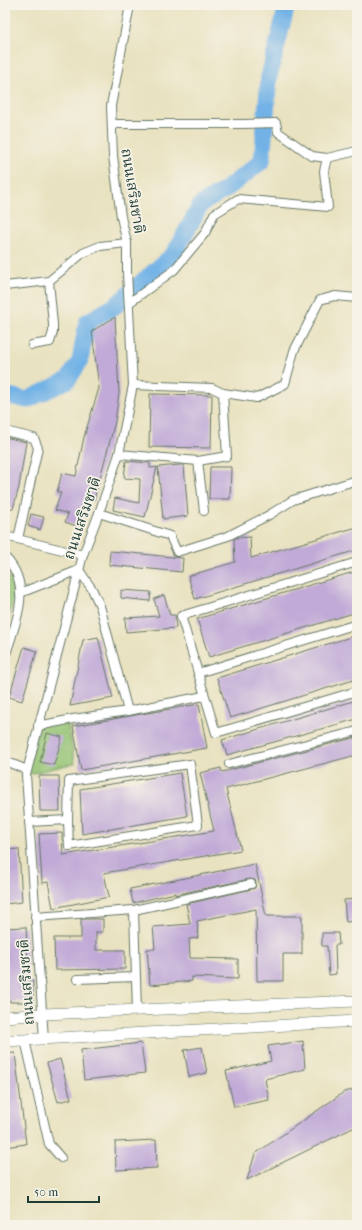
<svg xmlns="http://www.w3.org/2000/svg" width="362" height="1230" viewBox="0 0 362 1230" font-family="'IM FELL French Canon','Noto Serif Thai',serif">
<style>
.green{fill:#94c373;stroke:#5a8054}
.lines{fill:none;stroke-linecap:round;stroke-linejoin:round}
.river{stroke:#72b2e6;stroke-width:17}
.building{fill:#c1aad7}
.minor-casing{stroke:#667765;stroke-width:10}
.secondary-casing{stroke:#667765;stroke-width:12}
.minor{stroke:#fff;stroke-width:8}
.secondary{stroke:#fff;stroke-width:11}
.labels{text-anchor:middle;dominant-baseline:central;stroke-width:3.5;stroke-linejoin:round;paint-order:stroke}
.street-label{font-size:15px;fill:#1f3d34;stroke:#f7f3e8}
</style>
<rect width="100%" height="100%" fill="#f7f3e8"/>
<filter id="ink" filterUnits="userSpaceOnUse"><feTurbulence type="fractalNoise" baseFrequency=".025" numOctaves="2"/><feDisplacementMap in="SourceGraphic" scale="8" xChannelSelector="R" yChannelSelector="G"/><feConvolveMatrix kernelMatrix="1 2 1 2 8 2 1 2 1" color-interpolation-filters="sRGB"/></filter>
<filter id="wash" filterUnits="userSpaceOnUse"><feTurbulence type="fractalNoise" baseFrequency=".012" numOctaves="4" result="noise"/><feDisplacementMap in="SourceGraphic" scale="16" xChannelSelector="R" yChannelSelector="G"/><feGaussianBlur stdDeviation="0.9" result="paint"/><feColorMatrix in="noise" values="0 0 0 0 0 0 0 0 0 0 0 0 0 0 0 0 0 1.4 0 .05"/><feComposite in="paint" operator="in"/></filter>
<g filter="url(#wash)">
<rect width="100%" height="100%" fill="#e9e2c0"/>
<g class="green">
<path d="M5,567c14,28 8,35 0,63z"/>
<path d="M67,720l8,43 -49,12 12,-49z"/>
</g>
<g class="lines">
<path class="river" d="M5,395l22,5 41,-20 12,-19 7,-39 28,-16 59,-52 27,-50 24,-14 37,-29 7,-84 18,-72"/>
</g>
<g id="blocks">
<g class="building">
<path d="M115,317l4,76 -4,29 -21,78 -6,-1 -9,28 -14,-5 3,-8 -13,-4 6,-17 -4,-1 5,-19 14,3 8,-39 15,-49 -7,-57z"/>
<path d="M150,394l62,1 -1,53 -62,-1z"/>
<path d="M5,437l21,5 -7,45 -6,22 -8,-2z"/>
<path d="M126,461l24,2v5l7,-1 -12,50 -32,-7 2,-12 24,5 1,-24 -16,-1z"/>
<path d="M180,465h4l4,51 -25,3 -5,-52z"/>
<path d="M210,467h21l-1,32h-21z"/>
<path d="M31,514l13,3 -4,13 -12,-4z"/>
<path d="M357,527v23l-162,49 -7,-23 47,-14 -1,-23 2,-1 14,-1 1,21z"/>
<path d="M110,551l73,7 -1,14 -73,-7z"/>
<path d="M357,571v41l-148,45 -12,-38z"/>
<path d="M121,590l30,2 -1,9 -29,-3z"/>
<path d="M164,595l6,20h5l1,13 -50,4 -1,-14 34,-2 -5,-17z"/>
<path d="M357,635v44l-127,39 -13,-40z"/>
<path d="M98,637l15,61 -43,8 13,-66z"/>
<path d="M24,647l13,4 -15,50 -13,-4z"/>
<path d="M357,700v19l-130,36 -5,-15z"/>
<path d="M199,704l8,44 -126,22 -8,-44z"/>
<path d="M47,733l15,4 -8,28 -14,-3z"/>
<path d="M357,737v18l-131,34 15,61 -137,23 5,24 -56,11 -5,-26 -6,1 -3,-49 23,-1 1,22 151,-24 -14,-58 21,-5 1,4z"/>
<path d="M180,773l7,43 -105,18 -2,-45z"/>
<path d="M39,776h20l1,35h-20z"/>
<path d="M19,849l3,53 -17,2v-54z"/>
<path d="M255,864l11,52h36v38h-19v27h-26l-1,-72 -59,12 1,17 -9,1 1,19 48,1v20l-46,-2v4l-42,4 -3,-36h8l-2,-22 37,-3 -4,-20 66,-15 3,-1 1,-5 -1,-3 -5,-1 -67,14 -8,2v-2l-42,10 -3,-14z"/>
<path d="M357,899v22l-11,1 -2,-22z"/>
<path d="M81,919h22v13h-7v18h29v19l-70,1 -1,-32h27z"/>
<path d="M26,927l3,54h4v21h-23v-2l-5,1v-73z"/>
<path d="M322,933h16l1,12h-4l1,29 -7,1 -2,-29h-5z"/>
<path d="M303,1041l2,28 -40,10 4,21 -35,7 -8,-36 45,-10 -3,-15z"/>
<path d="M141,1043l4,30 -61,7 -3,-30z"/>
<path d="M202,1047l5,26 -18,4 -5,-27z"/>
<path d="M15,1053l11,91 -21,3v-93z"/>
<path d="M60,1059l11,40 -13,3 -11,-39z"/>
<path d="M357,1089v37l-110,54 8,-26 89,-62z"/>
<path d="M156,1140l1,28 -41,2 -1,-28z"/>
</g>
</g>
</g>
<g filter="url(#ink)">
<use href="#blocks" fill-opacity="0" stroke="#667765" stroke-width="1"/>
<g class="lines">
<defs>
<g id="minor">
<path d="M112,124h132l32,-1 2,9 34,24 15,2 30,-7"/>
<path d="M5,286l44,-5"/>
<path d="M129,303l45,-33 31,-37 9,-19 24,-15 90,8 -4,-36 3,-13"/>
<path d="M32,345l18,-3 3,-10v-8l-4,-43 34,-28 17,-7 27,-3"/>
<path d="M133,385l79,3 11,5 34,5 28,-14 9,-33 26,-51 15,-4 22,2"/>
<path d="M5,431l29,7 4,10 -20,91"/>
<path d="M119,454l79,7 6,50"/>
<path d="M198,461l29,-5 -4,-63"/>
<path d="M99,513l71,23 7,16 51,-16 41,-21 24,-15 64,-20"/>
<path d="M5,536l78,19"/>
<path d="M5,557c29,29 10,67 0,100"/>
<path d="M357,562l-176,54 35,117 141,-42"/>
<path d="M20,593l59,-23 13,19 8,17 28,105"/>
<path d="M198,673l159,-49"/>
<path d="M38,726l35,-7 55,-8 76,-15"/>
<path d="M5,761l22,9"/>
<path d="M229,764l128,-33"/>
<path d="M29,822l39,-2 1,-39 121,-17 8,61 -129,21 -1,-26"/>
<path d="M35,917l99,-7"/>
<path d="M77,979l59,-2"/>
<path d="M137,1011l-3,-101 117,-26"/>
<path d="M44,1039l-18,-264 57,-220 16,-42 20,-59 14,-69 -6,-113v-29l-6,-26 -8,-61 -2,-50 19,-101"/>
<path d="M25,1040l24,104 12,14"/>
</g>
<g id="secondary">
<path d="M5,1017l38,-3 314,-13"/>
<path d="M5,1041l352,-20"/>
</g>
</defs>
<use href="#minor" class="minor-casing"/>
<use href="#secondary" class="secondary-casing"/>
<use href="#minor" class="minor"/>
<use href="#secondary" class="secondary"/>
</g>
</g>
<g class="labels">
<g class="street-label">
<text transform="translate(133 191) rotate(81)">ถนนเสริมชาติ</text>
<text transform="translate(82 518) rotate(-71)">ถนนเสริมชาติ</text>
<text transform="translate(26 982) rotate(-94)">ถนนเสริมชาติ</text>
</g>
</g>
<rect width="362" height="1230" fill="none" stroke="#f7f3e8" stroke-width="20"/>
<path d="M28 1196v6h71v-6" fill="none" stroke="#1f3d34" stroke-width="2"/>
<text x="34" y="1196" font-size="12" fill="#1f3d34" stroke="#f7f3e8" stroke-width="3" paint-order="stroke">50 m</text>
</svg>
